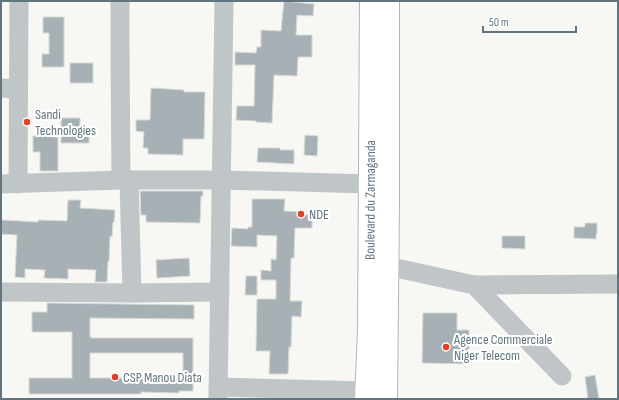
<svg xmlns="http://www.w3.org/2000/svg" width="619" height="400" viewBox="0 0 619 400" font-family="'Sofia Sans Condensed',sans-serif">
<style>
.building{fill:#a7b1b5;stroke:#d8d8d6;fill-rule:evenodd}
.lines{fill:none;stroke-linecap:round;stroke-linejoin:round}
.major-casing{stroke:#b1b7ba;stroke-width:24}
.minor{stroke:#c0c5c8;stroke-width:19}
.major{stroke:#fff;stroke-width:22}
.poi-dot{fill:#e43f27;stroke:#fff;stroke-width:1.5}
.labels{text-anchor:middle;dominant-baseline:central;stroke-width:4;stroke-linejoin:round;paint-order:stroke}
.poi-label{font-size:14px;fill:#62757f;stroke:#fff;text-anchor:start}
.street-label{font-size:14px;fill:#62757f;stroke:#fff}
</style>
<rect width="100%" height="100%" fill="#f7f7f4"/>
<g class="building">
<path d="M284,1l30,3 -1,12 -16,-1 -1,20h16v22h-14l-1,19 -23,-1 -2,48 -16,-1v-1l-20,-1 1,-14h17l1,-41h-20v-13l21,1 1,-6h4v-17l20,1z"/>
<path d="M43,17h21v50h-22v-13h7v-21h-6z"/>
<rect x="70" y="63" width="23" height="20"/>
<path d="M151,88l33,2v2h21l-1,47h-21v16l-35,-1v-6h-5l1,-16 -8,-1v-11h14z"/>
<path d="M61,118h19v10h9v15h-28z"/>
<path d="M305,135l13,1 -1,20 -13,-1z"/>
<path d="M33,136l25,1v34h-18v-19h-7z"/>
<path d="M258,148h22v2h14v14l-37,-2z"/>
<path d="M140,191h63v5h-2l-1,27 -54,-1v-7h-5z"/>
<path d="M252,199h33l-1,12 20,1v3l8,-1v14h-17l-1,30h-3l-1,43h12l-1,16 -9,-1 -1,31h-2l-1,27h-19l1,-23h-14l1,-52h19v-19h-15v-10l10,1v-12l5,1 1,-24 -20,-1v12l-26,-1 1,-18 16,1v-2h4z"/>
<path d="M68,200h13l-1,8 35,2 -1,12h-1l-1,15 -2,-1 -1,25h-1l-1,21h-12l1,-12 -28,-1v10l-24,-1 1,-8 -20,-1v9l-10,-1 2,-42 -16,-1v-14l37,2v-2l29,1z"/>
<path d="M585,223h12v11h-1v5l-22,-1v-11h11z"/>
<path d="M502,236h23v13l-23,-1z"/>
<path d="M189,258l1,18 -33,2 -1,-18z"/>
<path d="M246,276h11v19h-12z"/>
<path d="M47,303l147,2v14l-104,-1v19l2,1h101v53h-14v2l-38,-1v2h-112v-16h43v-46h-40v-20h15zM90,353h93v26h-42v-1h-51z"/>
<path d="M423,313h34v17h12v34l-47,-1z"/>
<path d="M595,375l4,24h-11l-3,-22z"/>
</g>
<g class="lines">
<defs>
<g id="major">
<path id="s1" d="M366,399l3,-68 2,-330"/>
<path d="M386,399l2,-195v-203"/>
</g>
</defs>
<use href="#major" class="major-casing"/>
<g class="minor">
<path d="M120,1v49l1,130"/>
<path d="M1,88l17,1"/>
<path d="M129,180l3,113"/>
<path d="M1,184l120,-4h101l148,4"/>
<path d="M18,184l1,-183"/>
<path d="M375,262l12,4 87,19 144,-1"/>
<path d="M474,285l88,91"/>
<path d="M1,292l131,1 88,-1"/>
<path d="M218,387l148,4"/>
<path d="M218,399l6,-398"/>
</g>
<use href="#major" class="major"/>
</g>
<g class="poi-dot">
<circle cx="27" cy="122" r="4"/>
<circle cx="301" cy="214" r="4"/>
<circle cx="446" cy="347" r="4"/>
<circle cx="115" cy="377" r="4"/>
</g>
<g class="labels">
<g class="poi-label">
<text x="35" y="114">Sandi<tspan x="35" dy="16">Technologies</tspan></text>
<text x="309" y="214">NDE</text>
<text x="454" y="339">Agence Commerciale<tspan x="454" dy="16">Niger Telecom</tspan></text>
<text x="123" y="377">CSP Manou Diata</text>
</g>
<g class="street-label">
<text stroke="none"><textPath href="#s1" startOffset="199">Boulevard du Zarmaganda</textPath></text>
</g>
</g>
<rect width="619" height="400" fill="none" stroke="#62757f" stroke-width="4"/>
<path d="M483 26v6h93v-6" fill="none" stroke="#62757f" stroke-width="2"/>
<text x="489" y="26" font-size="12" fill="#62757f" stroke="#ffffff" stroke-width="3" paint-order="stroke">50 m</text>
</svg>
